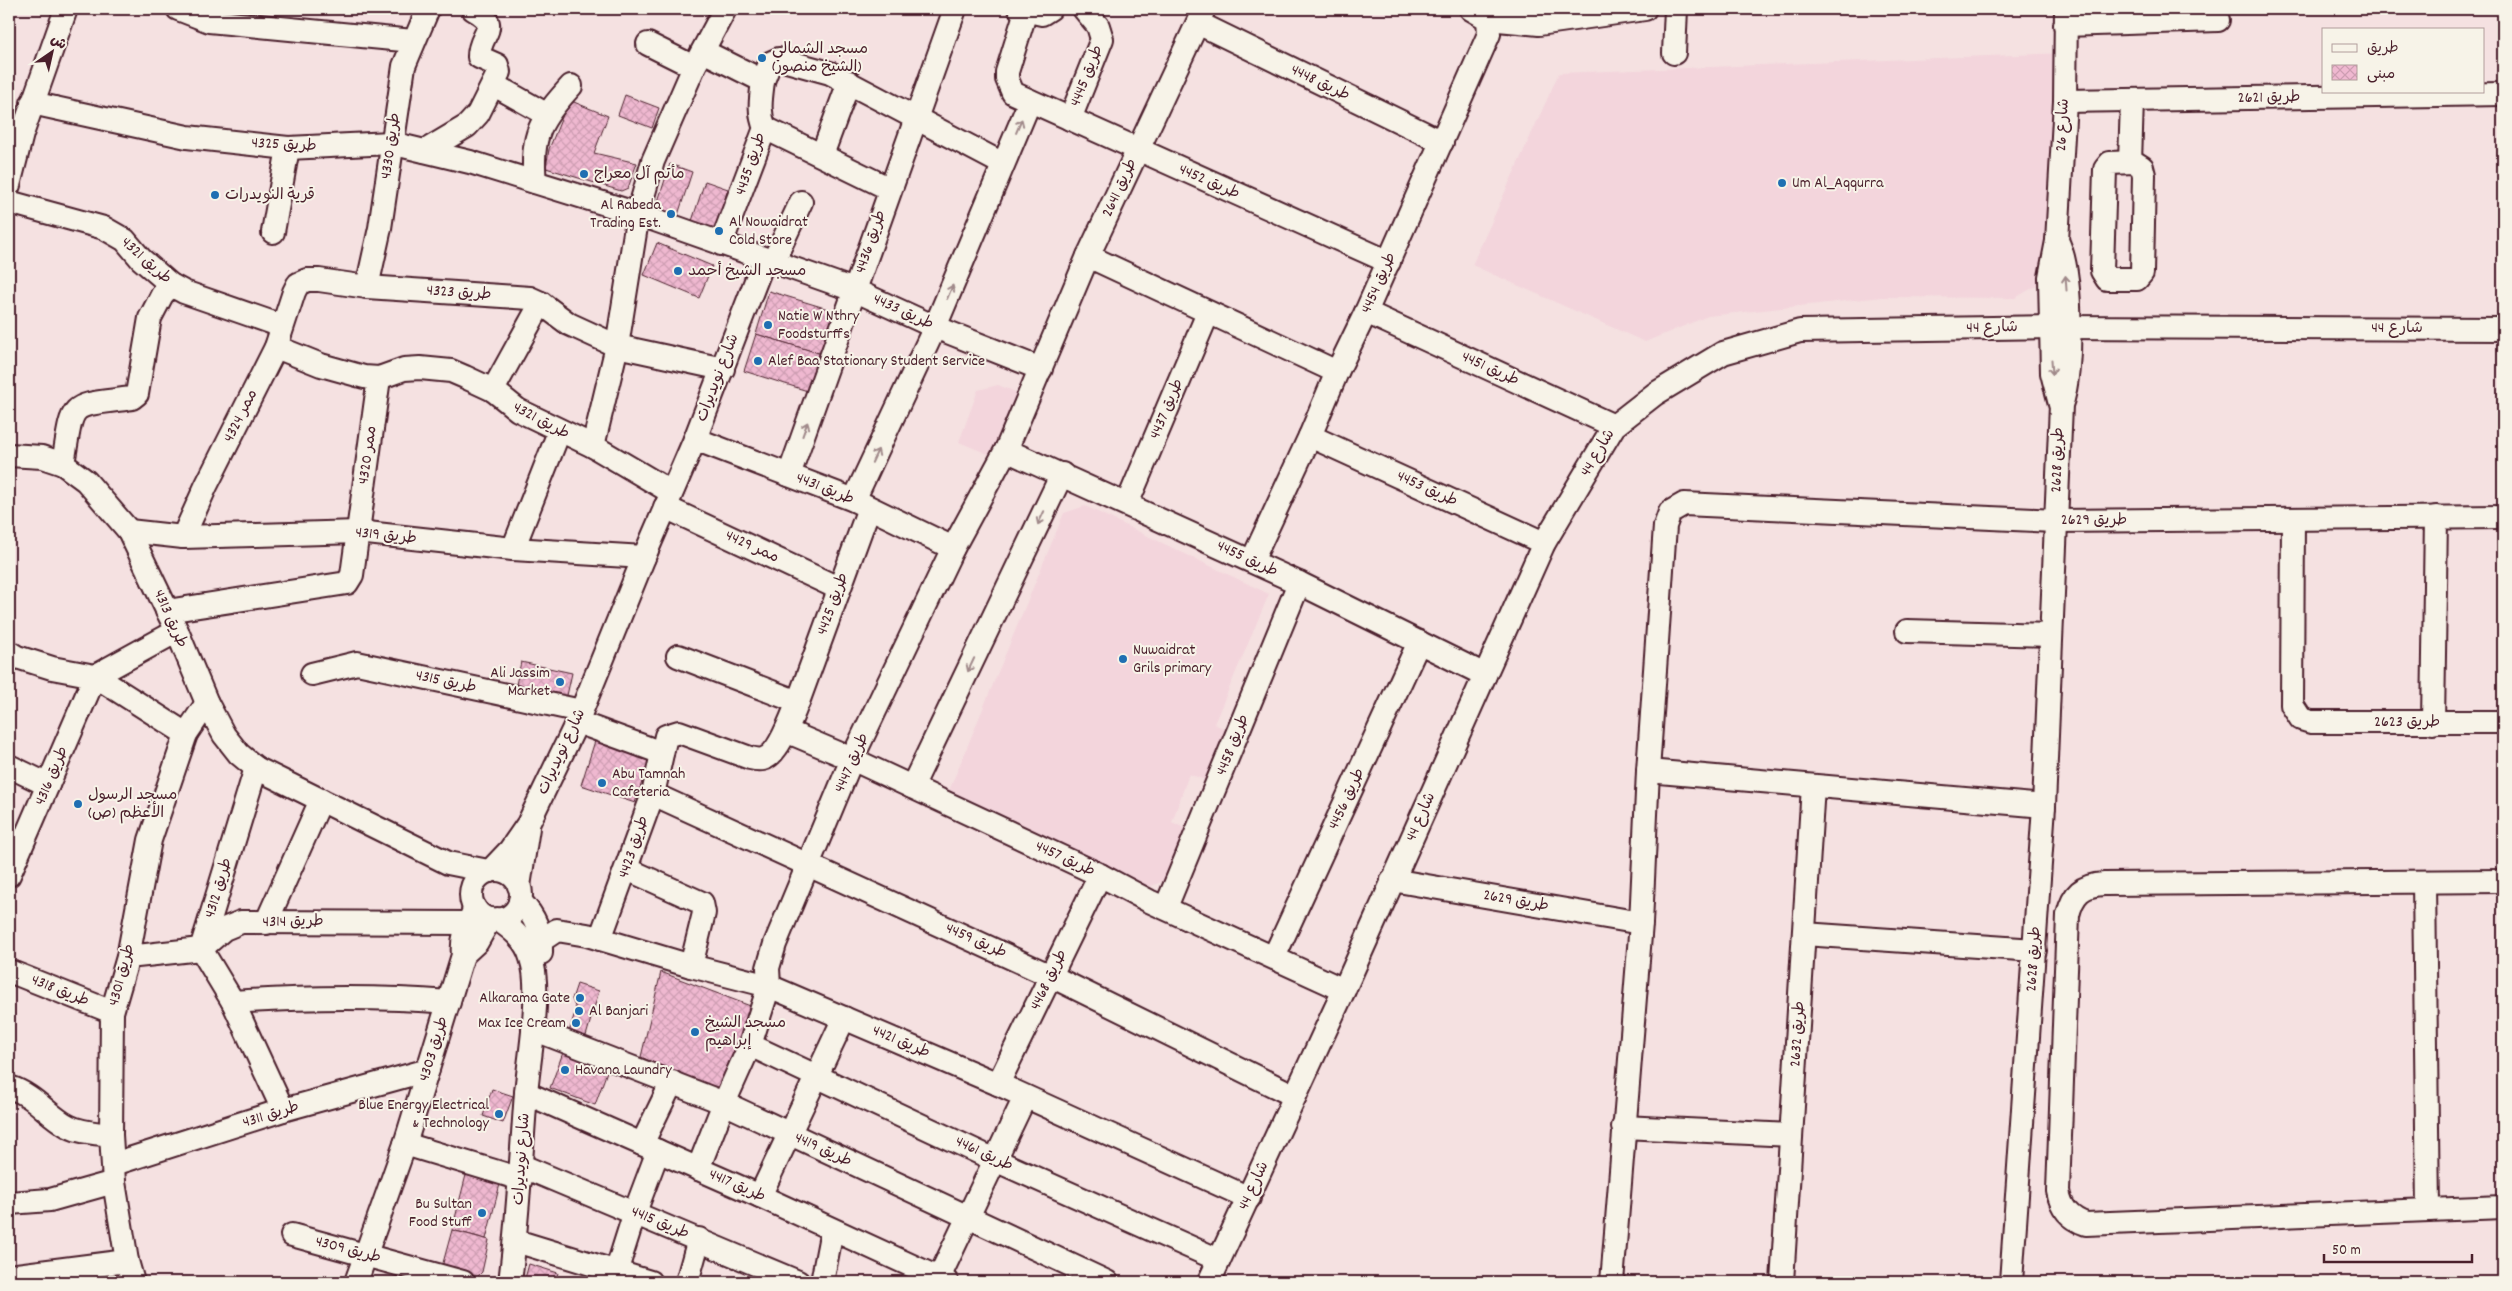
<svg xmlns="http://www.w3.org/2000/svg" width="2512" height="1291" viewBox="0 0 2512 1291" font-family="Dekko,'Playpen Sans Arabic',sans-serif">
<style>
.built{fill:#f3d5dc}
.building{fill:url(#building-cross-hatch);stroke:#4a1f2b}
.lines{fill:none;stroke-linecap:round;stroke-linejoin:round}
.minor-casing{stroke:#4a1f2b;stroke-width:26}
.minor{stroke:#f7f3e8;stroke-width:22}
.oneway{stroke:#a0898a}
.poi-dot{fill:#1f6fb2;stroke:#f7f3e8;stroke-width:2}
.labels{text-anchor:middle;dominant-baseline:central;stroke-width:4;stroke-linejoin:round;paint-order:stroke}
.poi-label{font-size:16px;fill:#4a1f2b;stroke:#f7f3e8;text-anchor:start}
.street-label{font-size:16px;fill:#4a1f2b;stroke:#f7f3e8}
</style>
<defs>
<pattern id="building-cross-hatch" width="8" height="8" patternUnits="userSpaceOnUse" patternTransform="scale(1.25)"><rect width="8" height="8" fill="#efb8d0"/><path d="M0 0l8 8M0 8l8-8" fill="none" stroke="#ce9eb3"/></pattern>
</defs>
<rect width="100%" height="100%" fill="#f5e1e1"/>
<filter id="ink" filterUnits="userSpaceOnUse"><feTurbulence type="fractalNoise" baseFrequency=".02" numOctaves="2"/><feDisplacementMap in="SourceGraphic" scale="10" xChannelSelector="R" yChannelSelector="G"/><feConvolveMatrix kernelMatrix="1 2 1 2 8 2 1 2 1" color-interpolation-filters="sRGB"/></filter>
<g filter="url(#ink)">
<g class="built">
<path d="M2064,53l-18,227 -31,18 -133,-1 -174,19 -63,26 -173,-77 87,-192z"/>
<path d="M998,385l25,10 -28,62 -36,-15 19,-52z"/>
<path d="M1085,506l184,88 -55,130 20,9 -21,50 -24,-9 -17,48 18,9 -19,47 -22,9 -201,-94 116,-280z"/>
</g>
<g class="building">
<path d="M625,95l34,13 -7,20 -34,-13z"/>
<path d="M569,100l39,16 -14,37 43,10 -9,25 -7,3 -75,-23 3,-19z"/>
<path d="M670,164l22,8 -16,49 -22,-7z"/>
<path d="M705,181l23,8 -13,42 -24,-7z"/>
<path d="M657,243l55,23 -13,32 -55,-23z"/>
<path d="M769,291l69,21 -13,43 -69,-21z"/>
<path d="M756,334l69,21 -11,38 -70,-22z"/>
<path d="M521,662l51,11 -6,27 -51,-11z"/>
<path d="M595,741l55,17 -15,45 -54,-18z"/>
<path d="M661,972l92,35 -30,80 -7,3 -75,-33z"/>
<path d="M577,984l22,7 -13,45 -17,-4 7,-23 -4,-10z"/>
<path d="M565,1047l45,16 -15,42 -45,-17z"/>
<path d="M492,1089l21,7 -10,27 -20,-7z"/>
<path d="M466,1175l34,9 -14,55 -34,-9z"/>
<path d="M452,1230l37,10 -7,32 -10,10 -32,-8z"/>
<path d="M529,1264l29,9 -3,9h-31z"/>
</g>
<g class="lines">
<defs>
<g id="minor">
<path d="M178,9l31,12 204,20"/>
<path d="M1020,9l22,5 8,-5"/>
<path d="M1026,11l-19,61v7l6,14 376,169"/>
<path d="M1488,19l51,5 106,-15"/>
<path d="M1198,23l244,119"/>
<path d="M2065,25l153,-5"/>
<path d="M648,44l46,23"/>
<path d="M703,51l60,30 7,-18 9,-4 51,14 173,91"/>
<path d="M1674,53l2,-44"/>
<path d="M494,85l52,29"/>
<path d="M2065,101l438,-7"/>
<path d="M32,103l155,34 101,11 103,-5 79,19 168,52 216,76 81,37 106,42"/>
<path d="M1070,119l32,-80 -4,-13 -14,-17"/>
<path d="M765,128l125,61"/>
<path d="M425,151l42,-25 11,-12 21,-42 -2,-7 -18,-8c-1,-23 25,-31 -6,-48"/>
<path d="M822,155l27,-73"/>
<path d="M2130,162l2,-62"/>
<path d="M2134,162l8,5 2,8 -2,98 -5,6h-30l-5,-8 3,-102 5,-6z"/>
<path d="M535,182c-5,-47 6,-63 36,-96"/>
<path d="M9,185l13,-51 44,-125"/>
<path d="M9,202l95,26 21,12 16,19 30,26 13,7 98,34"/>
<path d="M273,232l15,-84"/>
<path d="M721,244l44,-116c-7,-16 -4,-30 -2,-47"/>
<path d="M1088,256l249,116"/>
<path d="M773,262l28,-60"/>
<path d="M367,287l13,-59 24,-162 24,-57"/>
<path d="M1366,312l248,114"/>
<path d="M276,347l45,18 43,12 15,1 25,-9 16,-1 31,3 14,6 28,13 25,20 75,36 78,46"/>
<path d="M493,390l48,-87"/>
<path d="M2060,404l-8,-31 -2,-96 7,-36 8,-140 1,-92"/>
<path d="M1310,436l234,107"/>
<path d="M695,439l159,61 99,48"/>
<path d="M593,446l24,-100 21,-132 15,-53 41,-94 31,-58"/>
<path d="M1006,450l293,133 186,92"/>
<path d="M9,455l33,2 21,7 23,17 43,50 48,100 30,72 17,32 15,19 17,14 192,95 40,8"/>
<path d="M63,464c11,-66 4,-57 69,-66l5,-4 13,-76 12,-23 9,-10"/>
<path d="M789,475l166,-466"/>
<path d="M854,500l81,-173 95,-226"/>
<path d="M1127,504l81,-191"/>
<path d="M665,507l173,81"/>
<path d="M2293,519l-1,186 9,14 10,3h192"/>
<path d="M129,531l54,6 175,-5 155,17 131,8"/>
<path d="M183,537l23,-51 70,-139 18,-55 4,-8 9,-4h12l48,7 163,11 11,5 28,21 48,22 106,23"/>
<path d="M513,549l46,-117"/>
<path d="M1252,561l58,-125 27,-64 29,-60 123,-278 -1,-15 -17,-10"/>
<path d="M167,611l180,-28 5,-8 27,-197"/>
<path d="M1907,631l143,4"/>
<path d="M9,652l8,5 35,11 43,8 82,-45"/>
<path d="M678,656l120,46"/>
<path d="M312,674l45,-11 224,48"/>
<path d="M577,722l85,31"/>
<path d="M2433,723l3,-206"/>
<path d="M786,731l66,28 248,116 49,26 195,89"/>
<path d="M9,766l39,19"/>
<path d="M256,768l-55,181 32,53 50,108"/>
<path d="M1648,771l396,35"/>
<path d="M912,787l150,-313"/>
<path d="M653,794l398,182 244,120"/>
<path d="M627,869l75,34 2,10 -13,53"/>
<circle cx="496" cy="895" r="25"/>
<path d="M490,871l20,-21 18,-26 49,-102 67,-165 51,-118 69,-179"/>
<path d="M9,875l86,-199 91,58"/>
<path d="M1392,880l249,43"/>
<path d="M2503,881l-399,3c-22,1 -31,10 -36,31l-10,276c3,17 11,27 28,33l417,-17"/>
<path d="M2424,882l4,328"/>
<path d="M519,886l9,-58"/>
<path d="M520,901c15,15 22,31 21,52"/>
<path d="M1166,907l133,-324"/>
<path d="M497,919c15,10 29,21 34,39 11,32 -2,100 -5,135 -5,64 -8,126 -16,189"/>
<path d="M266,923l55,-123"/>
<path d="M1804,934l231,16"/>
<path d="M600,939l53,-145 13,-58 13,-4 71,26c4,1 9,2 13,1 16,-4 29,-43 35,-57l71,-194"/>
<path d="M542,940l15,-10 30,5 104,31 78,20 229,98 251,114"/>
<path d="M463,955l14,-13 13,-23"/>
<path d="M128,957l73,-8 23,-20 17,-7 227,1"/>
<path d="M1274,957l145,-315"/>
<path d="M9,971l103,41"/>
<path d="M233,1002c72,-5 144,-6 216,0"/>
<path d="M533,1029l191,74 383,179"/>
<path d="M750,1045l245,115 224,100"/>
<path d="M998,1084l102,-209"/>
<path d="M9,1087c26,8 37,27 59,39 13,7 28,7 43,9"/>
<path d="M526,1093l234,103 187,86"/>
<path d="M1623,1127l168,8"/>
<path d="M405,1144l116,35"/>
<path d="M642,1144l30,-62"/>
<path d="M114,1164l169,-54 145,-40"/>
<path d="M522,1166l276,116"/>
<path d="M698,1169l26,-66 26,-58 19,-59 -1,-18 7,-24 77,-185 101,-211 53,-98 82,-194 116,-247"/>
<path d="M760,1196l84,-178"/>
<path d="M9,1203l41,-3 64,-18"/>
<path d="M292,1235l171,47"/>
<path d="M516,1241l134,41"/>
<path d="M9,1276l118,-15"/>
<path d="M133,1282l-6,-21 -13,-79 -3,-47 1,-123 16,-55 22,-117 36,-106 21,-31"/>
<path d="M356,1282l49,-138 58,-189c-2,-18 5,-31 12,-47"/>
<path d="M613,1282l22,-70 23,-61"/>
<path d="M687,1282l12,-43"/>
<path d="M822,1282l10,-52"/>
<path d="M937,1282l88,-185"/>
<path d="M1209,1282l135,-292 200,-447 70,-117 41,-32 68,-41 77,-22 250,-4 453,2"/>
<path d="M1612,1282l29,-359 7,-152 17,-245 5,-14 14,-8 372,17 447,-4"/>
<path d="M1782,1282l31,-496"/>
<path d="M2011,1282l33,-476 17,-401c12,-30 12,-136 -4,-164"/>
</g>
</defs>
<use href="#minor" class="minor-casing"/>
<use href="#minor" class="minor"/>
</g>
<defs><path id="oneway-shaft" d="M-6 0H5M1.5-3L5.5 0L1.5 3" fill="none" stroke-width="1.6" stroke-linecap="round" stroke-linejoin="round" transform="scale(1.25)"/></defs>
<g class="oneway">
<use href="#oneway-shaft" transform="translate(1019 126) rotate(-67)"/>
<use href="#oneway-shaft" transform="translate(2066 283) rotate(-94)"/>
<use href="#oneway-shaft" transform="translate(950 292) rotate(-67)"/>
<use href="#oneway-shaft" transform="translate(2052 367) rotate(86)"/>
<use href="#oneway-shaft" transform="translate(805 429) rotate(-70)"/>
<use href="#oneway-shaft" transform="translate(875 456) rotate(-65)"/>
<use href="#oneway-shaft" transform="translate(1041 518) rotate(115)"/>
<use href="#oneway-shaft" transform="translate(971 665) rotate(115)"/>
</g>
</g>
<g class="poi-dot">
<circle cx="762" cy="58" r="5"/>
<circle cx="584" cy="174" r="5"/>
<circle cx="1782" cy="183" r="5"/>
<circle cx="215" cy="195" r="5"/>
<circle cx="671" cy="214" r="5"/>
<circle cx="719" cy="231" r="5"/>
<circle cx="678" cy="271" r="5"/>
<circle cx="768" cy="325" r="5"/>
<circle cx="758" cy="361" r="5"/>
<circle cx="1123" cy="659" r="5"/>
<circle cx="560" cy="682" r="5"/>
<circle cx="602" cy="783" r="5"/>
<circle cx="78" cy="804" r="5"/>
<circle cx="580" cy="998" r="5"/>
<circle cx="579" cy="1011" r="5"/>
<circle cx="576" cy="1023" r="5"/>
<circle cx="695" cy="1032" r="5"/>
<circle cx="565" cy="1070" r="5"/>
<circle cx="499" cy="1114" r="5"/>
<circle cx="482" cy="1213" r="5"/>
</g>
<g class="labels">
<g class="poi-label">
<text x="772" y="49">مسجد الشمالي<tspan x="772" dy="18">(الشيخ منصور)</tspan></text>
<text x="594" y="174">مأتم آل معراج</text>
<text x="1792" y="183">Um Al_Aqqurra</text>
<text x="225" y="195">قرية النويدرات</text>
<text x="661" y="205" text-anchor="end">Al Rabeda<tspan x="661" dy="18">Trading Est.</tspan></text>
<text x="729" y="222">Al Nowaidrat<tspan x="729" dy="18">Cold Store</tspan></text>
<text x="688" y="271">مسجد الشيخ أحمد</text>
<text x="778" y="316">Natie W Nthry<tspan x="778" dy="18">Foodsturffs</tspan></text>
<text x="768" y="361">Alef Baa Stationary Student Service</text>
<text x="1133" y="650">Nuwaidrat<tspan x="1133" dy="18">Grils primary</tspan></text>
<text x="550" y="673" text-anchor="end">Ali Jassim<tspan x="550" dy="18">Market</tspan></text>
<text x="612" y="774">Abu Tamnah<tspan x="612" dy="18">Cafeteria</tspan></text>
<text x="88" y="795">مسجد الرسول<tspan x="88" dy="18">الأعظم (ص)</tspan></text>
<text x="570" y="998" text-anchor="end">Alkarama Gate</text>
<text x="589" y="1011">Al Banjari</text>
<text x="566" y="1023" text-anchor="end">Max Ice Cream</text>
<text x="705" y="1023">مسجد الشيخ<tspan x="705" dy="18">إبراهيم</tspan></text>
<text x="575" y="1070">Havana Laundry</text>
<text x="489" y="1105" text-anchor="end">Blue Energy Electrical<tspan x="489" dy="18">&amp; Technology</tspan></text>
<text x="472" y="1204" text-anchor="end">Bu Sultan<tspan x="472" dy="18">Food Stuff</tspan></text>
</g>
<g class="street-label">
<text transform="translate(1087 76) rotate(-68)">طريق 4445</text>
<text transform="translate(1320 83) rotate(26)">طريق 4448</text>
<text transform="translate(2269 98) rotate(-1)">طريق 2621</text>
<text transform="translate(2063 125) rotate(-87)">شارع 26</text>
<text transform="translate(284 145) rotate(3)">طريق 4325</text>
<text transform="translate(391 146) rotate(-82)">طريق 4330</text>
<text transform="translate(751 164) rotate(-71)">طريق 4435</text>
<text transform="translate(1209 182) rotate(24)">طريق 4452</text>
<text transform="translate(1120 188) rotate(-65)">طريق 2641</text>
<text transform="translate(871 242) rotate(-71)">طريق 4436</text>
<text transform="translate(146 261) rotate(42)">طريق 4321</text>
<text transform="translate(1379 283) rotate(-66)">طريق 4454</text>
<text transform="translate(459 293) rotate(4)">طريق 4323</text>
<text transform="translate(903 312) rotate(25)">طريق 4433</text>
<text transform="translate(1992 328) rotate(-1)">شارع 44</text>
<text x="2397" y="328">شارع 44</text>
<text transform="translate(1490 369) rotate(25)">طريق 4451</text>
<text transform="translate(718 378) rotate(-69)">شارع نويديرات</text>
<text transform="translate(1167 409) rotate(-67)">طريق 4437</text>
<text transform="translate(241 416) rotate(-63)">ممر 4324</text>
<text transform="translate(541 421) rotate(28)">طريق 4321</text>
<text transform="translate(1598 453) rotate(-59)">شارع 44</text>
<text transform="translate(368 455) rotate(-82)">ممر 4320</text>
<text transform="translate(2058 460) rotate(-88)">طريق 2628</text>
<text transform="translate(825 489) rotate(22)">طريق 4431</text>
<text transform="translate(1427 489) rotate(25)">طريق 4453</text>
<text x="2094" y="520">طريق 2629</text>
<text transform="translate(386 536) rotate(6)">طريق 4319</text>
<text transform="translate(752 547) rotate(25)">ممر 4429</text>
<text transform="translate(1247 559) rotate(25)">طريق 4455</text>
<text transform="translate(833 604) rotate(-70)">طريق 4425</text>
<text transform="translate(170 619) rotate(66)">طريق 4313</text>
<text transform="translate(446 682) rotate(12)">طريق 4315</text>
<text x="2407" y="722">طريق 2623</text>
<text transform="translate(1233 745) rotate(-68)">طريق 4458</text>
<text transform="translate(562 752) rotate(-65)">شارع نويديرات</text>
<text transform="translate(852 763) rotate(-66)">طريق 4447</text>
<text transform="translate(52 776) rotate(-67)">طريق 4316</text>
<text transform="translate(1347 799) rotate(-65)">طريق 4456</text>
<text transform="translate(1421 817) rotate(-66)">شارع 44</text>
<text transform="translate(634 847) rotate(-71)">طريق 4423</text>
<text transform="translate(1065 859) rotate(25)">طريق 4457</text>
<text transform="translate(219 888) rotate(-73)">طريق 4312</text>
<text transform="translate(1516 901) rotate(10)">طريق 2629</text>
<text transform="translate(293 922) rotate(-1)">طريق 4314</text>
<text transform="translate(976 941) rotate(24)">طريق 4459</text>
<text transform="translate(2034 959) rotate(-86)">طريق 2628</text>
<text transform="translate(122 975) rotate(-75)">طريق 4301</text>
<text transform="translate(1049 980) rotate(-64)">طريق 4468</text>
<text transform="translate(60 991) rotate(22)">طريق 4318</text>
<text transform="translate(1798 1034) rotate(-86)">طريق 2632</text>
<text transform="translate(901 1042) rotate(23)">طريق 4421</text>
<text transform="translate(434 1049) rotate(-73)">طريق 4303</text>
<text transform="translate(271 1115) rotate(-17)">طريق 4311</text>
<text transform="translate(823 1150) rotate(25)">طريق 4419</text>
<text transform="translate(984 1154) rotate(25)">طريق 4461</text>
<text transform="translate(522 1159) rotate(-86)">شارع نويديرات</text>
<text transform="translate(737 1186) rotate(24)">طريق 4417</text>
<text transform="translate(1254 1186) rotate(-65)">شارع 44</text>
<text transform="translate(660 1223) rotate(23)">طريق 4415</text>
<text transform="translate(348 1250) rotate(15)">طريق 4309</text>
</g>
</g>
<rect width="2512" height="1291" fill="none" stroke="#f7f3e8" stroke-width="30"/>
<rect x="15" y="15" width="2482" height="1261" fill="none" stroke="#4a1f2b" stroke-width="2" filter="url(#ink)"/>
<rect x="2322" y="28" width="162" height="65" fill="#f7f3e8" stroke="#b29e9c"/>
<rect x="2332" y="44" width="25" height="8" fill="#f7f3e8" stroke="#b29e9c"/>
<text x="2367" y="52" font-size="15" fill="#4a1f2b">طريق</text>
<rect x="2332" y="65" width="25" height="15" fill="url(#building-cross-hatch)" stroke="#b29e9c"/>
<text x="2367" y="78" font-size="15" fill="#4a1f2b">مبنى</text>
<g transform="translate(52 52) rotate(34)" stroke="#f7f3e8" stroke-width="4" paint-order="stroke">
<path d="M0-4L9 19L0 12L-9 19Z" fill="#4a1f2b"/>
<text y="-8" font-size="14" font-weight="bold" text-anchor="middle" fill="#4a1f2b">ش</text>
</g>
<path d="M2324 1254v8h148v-8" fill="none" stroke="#4a1f2b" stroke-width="2.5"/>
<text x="2332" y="1254" font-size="15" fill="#4a1f2b" stroke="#f7f3e8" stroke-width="4" paint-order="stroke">50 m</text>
</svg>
